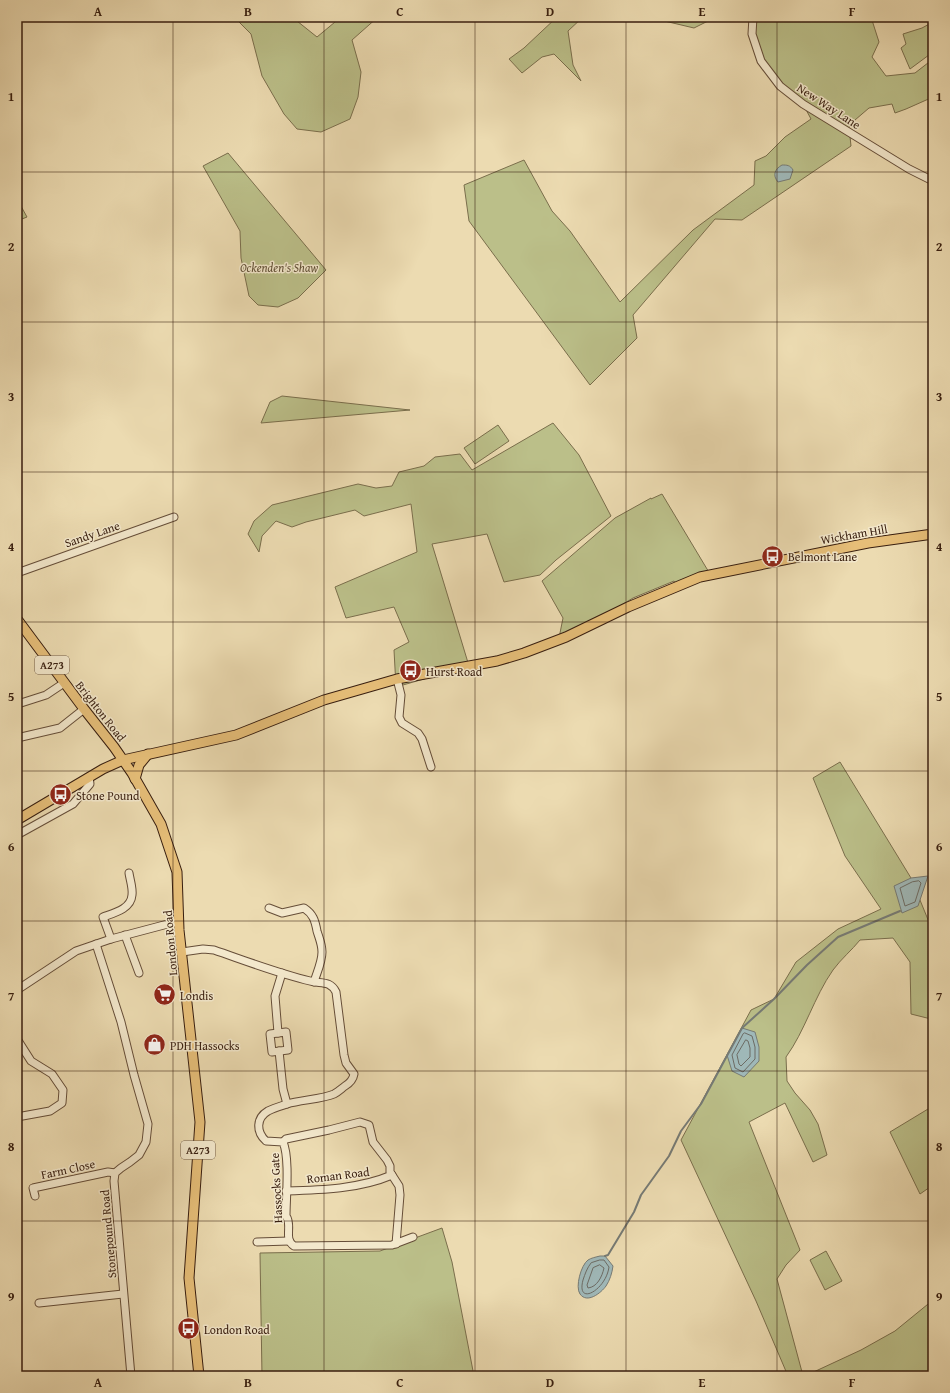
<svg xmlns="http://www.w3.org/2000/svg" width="950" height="1393" viewBox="0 0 950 1393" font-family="'Gentium Book Plus',serif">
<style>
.green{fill:#bbbf89;stroke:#7a6e4c}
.water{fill:#9fb8b8;stroke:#767a74}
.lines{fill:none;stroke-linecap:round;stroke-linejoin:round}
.shore{stroke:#6c6b64;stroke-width:1}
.stream{stroke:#767a74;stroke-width:2}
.minor-casing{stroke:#654d38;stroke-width:9}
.major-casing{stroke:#381e0f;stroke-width:11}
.minor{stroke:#f3e8cc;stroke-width:7}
.major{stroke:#e6be78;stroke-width:9}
.grid{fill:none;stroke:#381e0f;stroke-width:1;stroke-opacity:0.55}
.labels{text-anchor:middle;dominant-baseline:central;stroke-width:3;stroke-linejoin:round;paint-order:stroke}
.shield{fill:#f3e8cc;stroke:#705b48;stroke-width:1}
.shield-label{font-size:11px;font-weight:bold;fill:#381e0f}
.street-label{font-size:12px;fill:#381e0f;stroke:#f3e8cc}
.park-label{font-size:12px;font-style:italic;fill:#5f4e34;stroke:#f3e8cc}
.poi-label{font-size:12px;fill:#381e0f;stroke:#f3e8cc;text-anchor:start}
.neatline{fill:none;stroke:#381e0f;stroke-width:1.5}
.grid-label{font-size:13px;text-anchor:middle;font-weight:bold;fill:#381e0f}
</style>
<rect width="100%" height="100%" fill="#ecdbb1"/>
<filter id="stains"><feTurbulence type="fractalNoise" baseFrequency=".005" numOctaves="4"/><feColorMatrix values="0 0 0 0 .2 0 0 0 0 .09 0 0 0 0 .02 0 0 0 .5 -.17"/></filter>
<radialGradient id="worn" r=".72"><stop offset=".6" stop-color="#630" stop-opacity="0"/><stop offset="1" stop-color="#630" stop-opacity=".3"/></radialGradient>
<g class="green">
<path d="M234,17h58l25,20 24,-20h37l-26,23 9,32 -3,25 -8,22 -29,13 -24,-3 -13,-15 -22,-38 -11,-42z"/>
<path d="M557,17h26l-15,14 5,34 8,16 -27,-27 -12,3 -20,16 -13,-14 15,-11z"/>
<path d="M654,17h62l-22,11 -38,-9z"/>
<path d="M753,17h118l8,25 -7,15 14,19 29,-3 18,-14v38l-27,12 -11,4 -3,-9 -23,4 -14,12 -6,7 2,19 -109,74 -27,-1 -82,96 4,23 -47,47 -121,-164 -5,-36 60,-25 28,51 18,20 50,71 73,-72 61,-45 1,-24 11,-5 19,-19 26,-18 -8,-15 -14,-10 -28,-33 -9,-27z"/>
<path d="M933,22v30l-23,17 -9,-21 5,-4 -3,-10 19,-6z"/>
<path d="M228,153l98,117 -28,28 -20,9 -20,-2 -9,-9 -8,-38 -1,-27 -37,-65z"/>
<path d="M17,199l10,18 -10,4z"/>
<path d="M282,396l128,14 -149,13 9,-21z"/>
<path d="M553,423l26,32 32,61 -55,44 -16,15 -36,7 -17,-48 -55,10 37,122 -73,21 -2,-37 15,-8 -15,-35 -48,11 -11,-31 82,-35 -6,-48 -47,12 -9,-6 -49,12 -14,5 -16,-6 -14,15 -3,16 -11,-18 6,-13 18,-16 86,-21 18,4 16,-2 7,-14 25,-6 11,-9 25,-3 12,16z"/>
<path d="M498,425l11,16 -34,23 -11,-16z"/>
<path d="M662,494l48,80 -33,12 -3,-5 -41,17 -31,19 -43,21 4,-20 -21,-37 73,-63 36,-20v1z"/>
<path d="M840,762l71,116 20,49 2,7v93l-2,-8 -20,-5 -1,-52 -17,-24 -33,2c-8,10 -19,19 -27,30 -19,27 -28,61 -47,87l1,24 8,12 15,17 8,14 9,31 -14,7 -28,-59 -36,19 51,128 -14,15 -9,14 25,93 -9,4h-5l-32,-75 -75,-161 70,-130 23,-11 22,-37 42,-33 43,-20 -36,-53 -32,-78z"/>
<path d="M933,1106v79l-13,9 -30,-62z"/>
<path d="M442,1228l10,34 22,114h-212l-2,-123 120,-2z"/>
<path d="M826,1251l16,30 -17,9 -15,-30z"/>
<path d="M933,1300v76h-128l56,-26 34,-19z"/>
</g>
<g class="water">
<path d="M782,165c5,0 8,0 11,5l-3,9 -12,3c-6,-7 -3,-13 4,-17z"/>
<path d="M928,876l-10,30 -16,7 -8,-27 17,-8z"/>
<path d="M742,1028l13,4 4,15v14l-15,16 -12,-6 -5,-16z"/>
<path d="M600,1256h5l8,10c-1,7 -3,14 -7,20 -5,7 -19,18 -26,8 -5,-7 1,-29 8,-34 3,-2 8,-3 12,-4z"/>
</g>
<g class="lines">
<g class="shore">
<path d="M919,881l2,2 -6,19 -10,4 -5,-18 12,-6z"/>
<path d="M745,1033l7,3 3,11v12l-12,13 -8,-4 -3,-13 11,-21z"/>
<path d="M746,1040l2,1 2,7v9l-9,9 -2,-2 -2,-9z"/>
<path d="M600,1260h4l5,7c-3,23 -33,40 -26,13 2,-6 4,-12 8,-17z"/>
<path d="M600,1265l4,3c-2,9 -7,19 -16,20l-1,-3 6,-17z"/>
</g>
<path class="stream" d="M605,1256l3,-1 26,-43 7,-17 28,-39 12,-25 20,-27 41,-76 32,-29 33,-34 31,-28 62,-26"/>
<defs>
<g id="minor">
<path d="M753,17l-1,17 9,27 19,25 23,18 106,65 24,12"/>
<path d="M17,573l157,-56"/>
<path d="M397,679l4,16 -2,22 3,6 16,10 4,6 9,28"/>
<path d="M21,703l25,-8 18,-12"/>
<path d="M17,738l43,-10 24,-19"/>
<path d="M17,835l56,-31 17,-20 -1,-7"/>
<path d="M269,908l13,5 22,-5c9,6 11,12 13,23 2,7 5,13 5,21 0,10 -5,20 -8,30"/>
<path d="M125,935l14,38"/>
<path d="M111,939l-8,-22c11,-4 28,-8 29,-22 1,-7 -2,-15 -3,-22"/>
<path d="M96,944l25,78 13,53 14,49 -2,18 -7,13 -9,7 -9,6 -6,5 -1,8 17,195"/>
<path d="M182,952l21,-3 11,1c32,11 63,23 96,31 11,3 20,-1 26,11l8,63 2,8 8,11c-1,6 -4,9 -9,12 -4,3 -7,6 -11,8 -11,5 -34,6 -47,10"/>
<path d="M17,990l59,-39 35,-12 68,-18"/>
<path d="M286,1032l2,18 -16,2 -2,-18z"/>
<path d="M278,1033l-3,-37 7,-23"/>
<path d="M17,1039l14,22 21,13 11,16 -1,13 -12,8 -33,6"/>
<path d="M279,1051l4,38 4,15c-6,2 -13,4 -19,7 -12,7 -12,21 -2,30l17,1c7,16 3,56 3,74 7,9 -3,23 8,30l98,-1 21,-8"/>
<path d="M283,1142l3,-3 43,-9 31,-8 9,3 4,17 14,18 3,6v6l9,14 1,9 -4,49"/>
<path d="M286,1191c36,-1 73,-2 106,-16"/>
<path d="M35,1196l-2,-8 75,-16 7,1"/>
<path d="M257,1242l32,-1"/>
<path d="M39,1303l84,-9"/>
</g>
<g id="major">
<path d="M17,619l67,90 30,38 18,26 29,51 16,48 2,58 21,192 -11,156 10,98"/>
<path d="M135,779l4,-14 9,-11"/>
<path d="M17,820l86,-51 20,-9 113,-25 88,-35 73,-21 100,-18 27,-8 42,-16 62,-30 72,-30 168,-34 65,-9"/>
</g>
</defs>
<use href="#minor" class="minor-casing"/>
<use href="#major" class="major-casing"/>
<use href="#minor" class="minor"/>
<use href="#major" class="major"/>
</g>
<path class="grid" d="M173,17v1359M324,17v1359M475,17v1359M626,17v1359M777,17v1359M17,172h916M17,322h916M17,472h916M17,622h916M17,771h916M17,921h916M17,1071h916M17,1221h916"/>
<defs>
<symbol id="bus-disc" viewBox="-11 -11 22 22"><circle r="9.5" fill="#8f2418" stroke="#f3e8cc"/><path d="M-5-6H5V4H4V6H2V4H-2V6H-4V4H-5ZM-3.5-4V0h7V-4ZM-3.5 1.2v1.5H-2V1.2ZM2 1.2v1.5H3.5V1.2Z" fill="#fff"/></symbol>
<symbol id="supermarket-disc" viewBox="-11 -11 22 22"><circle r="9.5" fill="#8f2418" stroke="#f3e8cc"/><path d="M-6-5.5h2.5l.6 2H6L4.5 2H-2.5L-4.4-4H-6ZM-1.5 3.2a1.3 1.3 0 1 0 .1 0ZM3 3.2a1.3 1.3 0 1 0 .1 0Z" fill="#fff"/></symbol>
<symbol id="shop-disc" viewBox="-11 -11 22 22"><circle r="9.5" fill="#8f2418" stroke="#f3e8cc"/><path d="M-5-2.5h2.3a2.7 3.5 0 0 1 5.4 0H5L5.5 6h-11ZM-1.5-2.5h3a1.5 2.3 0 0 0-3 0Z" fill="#fff"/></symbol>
</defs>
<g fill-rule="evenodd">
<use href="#bus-disc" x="760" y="544" width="25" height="25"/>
<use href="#bus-disc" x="398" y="658" width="25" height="25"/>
<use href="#bus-disc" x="48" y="782" width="25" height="25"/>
<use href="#supermarket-disc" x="152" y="982" width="25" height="25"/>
<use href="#shop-disc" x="142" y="1032" width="25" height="25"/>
<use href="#bus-disc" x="176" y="1316" width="25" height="25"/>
</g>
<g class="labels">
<g class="shield">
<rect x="35" y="656" width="34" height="18" rx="3"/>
<rect x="181" y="1141" width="34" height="18" rx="3"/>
</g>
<g class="shield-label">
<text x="52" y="665">A273</text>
<text x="198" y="1150">A273</text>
</g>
<g class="street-label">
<text transform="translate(829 106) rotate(33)">New Way Lane</text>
<text transform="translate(92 534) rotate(-19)">Sandy Lane</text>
<text transform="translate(854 534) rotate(-10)">Wickham Hill</text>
<text transform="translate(101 711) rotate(52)">Brighton Road</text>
<text transform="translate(170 943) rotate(-95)">London Road</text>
<text transform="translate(68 1169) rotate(-12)">Farm Close</text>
<text transform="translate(338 1175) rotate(-7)">Roman Road</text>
<text transform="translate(276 1188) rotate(-93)">Hassocks Gate</text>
<text transform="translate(108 1234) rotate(-95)">Stonepound Road</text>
</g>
<g class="park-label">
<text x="279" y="267">Ockenden's Shaw</text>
</g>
<g class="poi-label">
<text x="788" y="556">Belmont Lane</text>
<text x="426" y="671">Hurst Road</text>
<text x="76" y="795">Stone Pound</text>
<text x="180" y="995">Londis</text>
<text x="170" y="1045">PDH Hassocks</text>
<text x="204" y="1329">London Road</text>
</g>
</g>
<rect width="950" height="1393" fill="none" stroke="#ecdbb1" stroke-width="44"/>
<rect x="22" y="22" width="906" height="1349" class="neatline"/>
<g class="grid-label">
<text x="98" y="16">A</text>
<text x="248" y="16">B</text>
<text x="400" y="16">C</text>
<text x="550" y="16">D</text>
<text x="702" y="16">E</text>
<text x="852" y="16">F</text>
<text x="11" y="101">1</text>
<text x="939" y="101">1</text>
<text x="11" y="251">2</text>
<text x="939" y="251">2</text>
<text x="11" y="401">3</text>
<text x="939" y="401">3</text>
<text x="11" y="551">4</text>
<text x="939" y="551">4</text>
<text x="11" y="701">5</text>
<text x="939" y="701">5</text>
<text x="11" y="851">6</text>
<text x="939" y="851">6</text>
<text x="11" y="1001">7</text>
<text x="939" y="1001">7</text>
<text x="11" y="1151">8</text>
<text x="939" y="1151">8</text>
<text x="11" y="1301">9</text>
<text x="939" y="1301">9</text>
<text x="98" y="1387">A</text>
<text x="248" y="1387">B</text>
<text x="400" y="1387">C</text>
<text x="550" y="1387">D</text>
<text x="702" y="1387">E</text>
<text x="852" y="1387">F</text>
</g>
<rect width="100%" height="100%" filter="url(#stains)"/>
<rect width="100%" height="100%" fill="url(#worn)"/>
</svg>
